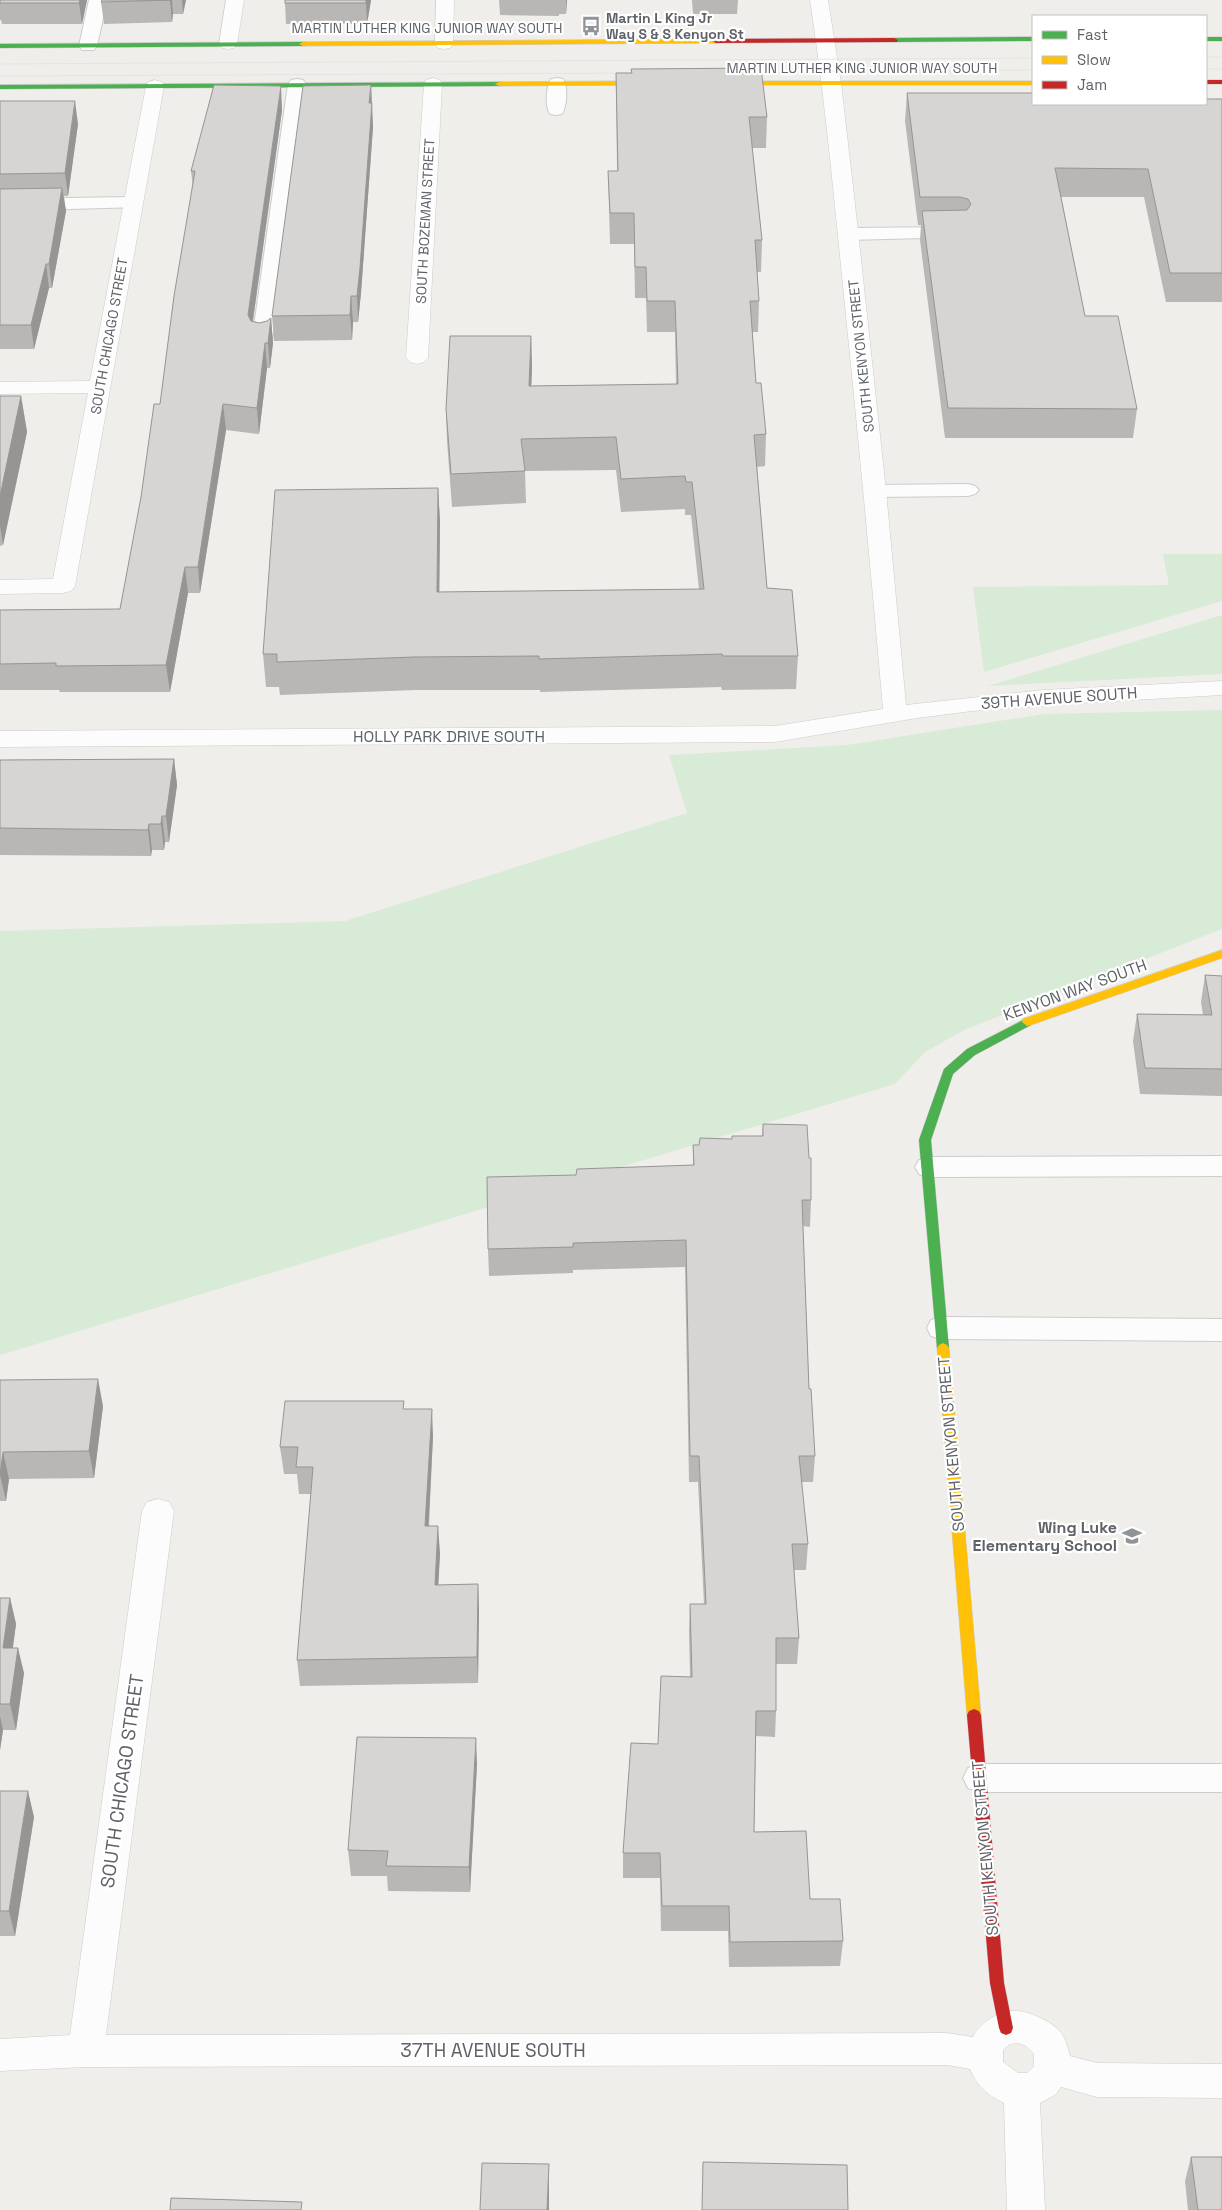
<svg xmlns="http://www.w3.org/2000/svg" width="1222" height="2210" viewBox="0 0 1222 2210" font-family="'Space Grotesk',sans-serif">
<style>
.green{fill:#d8ebd6}
.lines{fill:none;stroke-linecap:round;stroke-linejoin:round}
.lane-casing{stroke:#cbcccc;stroke-width:2}
.street-casing{stroke:#cbcccc;stroke-width:1}
.fast-casing{stroke:#cacacb;stroke-width:1}
.slow-casing{stroke:#cacacb;stroke-width:1}
.jam-casing{stroke:#cacacb;stroke-width:1}
.lane{fill:#fdfcfc;fill-rule:evenodd}
.street{fill:#fdfcfc;fill-rule:evenodd}
.fast{fill:#4caf50;fill-rule:evenodd}
.slow{fill:#ffc107;fill-rule:evenodd}
.jam{fill:#c62828;fill-rule:evenodd}
.tram{stroke:#e4e4e4;stroke-width:1}
.wall{fill:#b8b7b5}
.shaded-wall{fill:#969594}
.building{fill:#d6d5d3;stroke:#969594}
.labels{text-anchor:middle;dominant-baseline:central;stroke-width:4.5;stroke-linejoin:round;paint-order:stroke}
.far-poi-label{font-size:14px;font-weight:bold;fill:#5f6368;stroke:#fff;text-anchor:start}
.far-street-label{font-size:14px;fill:#5f6368;stroke:#fff}
.street-label{font-size:16px;fill:#5f6368;stroke:#fff}
.poi-label{font-size:16px;font-weight:bold;fill:#5f6368;stroke:#fff;text-anchor:end}
.near-street-label{font-size:19px;fill:#5f6368;stroke:#fff}
</style>
<rect width="100%" height="100%" fill="#efeeea"/>
<g class="green">
<path d="M1163,554h59v47l-238,71 -11,-85 196,-2z"/>
<path d="M1222,615v59l-234,12z"/>
<path d="M1222,710v219l-258,101 -39,22 -30,32 -895,271v-424l345,-10 342,-108 -18,-58 178,-10 197,-31z"/>
</g>
<g class="lines">
<defs>
<g id="lane">
<path d="M89,0h18l-10,46 -3,4h-12l-3,-4z"/>
<path d="M557,78l6,1c5,7 4,28 -1,35l-6,1 -6,-1c-5,-7 -4,-28 1,-35z"/>
<path d="M297,79l6,1 3,4 -34,257 -3,4 -7,2 -7,-2 -3,-4 36,-257 3,-4z"/>
<path d="M133,197l7,2 2,4 -2,4 -140,4v-12z"/>
<path d="M956,227l7,2 3,4 -3,4 -115,3 -7,-2 -3,-4 3,-4 7,-2z"/>
<path d="M968,484l7,2 4,4 -4,4 -7,2 -93,1 -7,-2 -4,-4 4,-4 7,-2z"/>
<path d="M1222,1156v20l-294,1 -9,-3 -4,-7 4,-7 9,-3z"/>
<path d="M941,1317l281,2v22l-281,-2 -10,-3 -4,-8 4,-8z"/>
<path d="M979,1764h243v28h-243l-11,-4 -5,-10 5,-10z"/>
</g>
<g id="street">
<path d="M226,0h18l-7,44 -3,4 -6,1 -6,-1 -3,-4z"/>
<path d="M436,0h18l-1,44 -3,4 -6,1 -6,-1 -3,-4z"/>
<path d="M810,0h18l13,83 14,121 31,287 20,214 137,-15 179,-9v14l-143,8 -107,8 -55,7 -142,24 -775,5v-16l775,-5 108,-17c-12,-138 -25,-276 -39,-413 -10,-99 -19,-198 -34,-296z"/>
<path d="M433,78l7,2 2,4 -14,274 -4,4 -7,2 -7,-2 -4,-4 18,-274 2,-4z"/>
<path d="M155,80l7,2 2,4 -89,500 -4,5 -8,2 -63,1v-14l53,-1 35,-186 -88,1v-12l90,-1 56,-295 2,-4z"/>
<path d="M158,1499l11,3 5,9 -68,524 841,-2 26,4c6,-14 29,-28 45,-26 13,1 37,12 44,23 4,6 6,15 8,22l27,7 125,1v34l-125,-1 -36,-10 -6,8 -15,8 5,107h-38l-3,-107c-18,-9 -26,-16 -34,-34l-23,-4 -861,2 -86,4v-32l70,-4 72,-524 5,-9zM1018,2043l8,3 8,8v12l-7,7h-9l-15,-11v-12l7,-6z"/>
</g>
<g id="fast">
<path d="M1033,37v4l-139,1 -4,-2 4,-2z"/>
<rect x="1206" y="37" width="16" height="4"/>
<path d="M306,42v4h-3l-303,2v-4z"/>
<path d="M502,82v4h-3l-499,3v-4z"/>
<path d="M1027,1018l5,4 -1,3 -56,30 -22,19 -22,66 18,208 -2,3h-8l-2,-3 -18,-208 25,-71 23,-20z"/>
</g>
<g id="slow">
<path d="M716,39l4,2 -1,2 -416,3 -4,-2 4,-2z"/>
<path d="M652,81l4,2 -1,2 -156,1 -4,-2 4,-2z"/>
<path d="M722,81h311v4h-308l-4,-2z"/>
<path d="M1222,950v8l-191,67 -4,1 -5,-4 1,-3z"/>
<path d="M943,1343l4,2 2,3 32,367 -2,4 -5,2 -5,-2 -2,-4 -30,-367 2,-3z"/>
</g>
<g id="jam">
<path d="M894,38l4,2 -1,2 -181,1 -4,-2 4,-2z"/>
<rect x="1206" y="80" width="16" height="4"/>
<path d="M974,1709l5,2 2,4 23,268 9,45 -2,5 -5,2 -5,-2 -2,-5 -9,-45 -23,-268 2,-4z"/>
</g>
</defs>
<use href="#lane" class="lane-casing"/>
<use href="#street" class="street-casing"/>
<use href="#fast" class="fast-casing"/>
<use href="#slow" class="slow-casing"/>
<use href="#jam" class="jam-casing"/>
<use href="#lane" class="lane"/>
<use href="#street" class="street"/>
<use href="#fast" class="fast"/>
<use href="#slow" class="slow"/>
<use href="#jam" class="jam"/>
<g class="tram">
<path d="M1206,57h16"/>
<path d="M0,64l1033,-6"/>
<path d="M1206,69h16"/>
<path d="M747,72l286,-2"/>
<path d="M0,76l645,-3"/>
</g>
</g>
<g class="wall">
<path d="M0,0h87l-5,24h-80l-1,-4h-1z"/>
<path d="M102,0h84l-3,14h-10l-1,8 -68,2 -3,-22z"/>
<path d="M285,0h86l-4,24h-81l-1,-21z"/>
<path d="M499,0h68l-1,14h-7v2l-59,-1z"/>
<path d="M692,0h46l-1,14h-44z"/>
<path d="M631,69l136,48 -1,31h-14l10,92 -1,32h-4l2,29 -1,31h-6l4,51 10,51 -1,32 -8,1 10,121 31,68 -2,33 -74,1 -1,-3 -181,5v-2h-124l-136,5 -1,-8h-13l-3,-33 175,-166 2,33 -1,71 260,-3 -8,-74h-6v-6l-64,3 -5,-42 -91,1 1,32 -74,4 -5,-66 -1,-32 85,-73 1,32 -1,18 145,-2 -1,-52h-28l-1,-34h-11l-1,-54h-24l-2,-73h9l-1,-98h15z"/>
<path d="M371,85l2,42 -12,166 -3,29h-5l-1,18 -78,1 -2,-25z"/>
<path d="M907,93l126,11 189,-5v203h-56l-22,-105h-83l24,119 52,93 -4,29h-188l-25,-198 1,-15h-3l-13,-104z"/>
<path d="M0,101l78,23 -10,72h-4l2,15 -14,77h-3l-15,61h-34z"/>
<path d="M282,110l-29,211 6,2 8,-2 4,-3 2,25 -3,25h-3l-8,66 -33,-4 -26,163h-12l-18,99h-110l-1,-2h-59v-80l120,-1 40,-205 33,-217 -2,-16z"/>
<path d="M0,396h21l6,36 -24,113 -3,1z"/>
<path d="M174,759l3,26 -8,57h-4l-1,8h-12l-1,6 -151,-1v-95z"/>
<path d="M1205,975l17,1v120l-82,-2 -7,-53 4,-27 66,1 -2,-13z"/>
<path d="M763,1124l48,76 -1,27 -7,-1 6,163 6,67 -2,26h-12l7,62 -2,26h-12l5,68 -2,26h-21v47l-1,26 -19,-1 -2,96 56,67 33,42 -3,25 -111,1 -1,-36h-67l-1,-53h-37v-25l35,-109 32,-67 -1,-47 1,-26h14l-6,-122h-9l-4,-215 -112,3v3l-84,3 -1,-27 88,-74 117,-10v-20h6l32,-6 31,-3z"/>
<path d="M0,1380l103,26 -9,72 -85,1 -3,22h-6z"/>
<path d="M404,1409l29,27 -4,90 11,27 -2,32 40,-1 1,27 -1,72 -178,3 -3,-26 14,-166h-12l-2,-20h-13l-4,-27z"/>
<path d="M0,1598h10l6,26 -3,24 11,25 -8,57h-13l-3,20z"/>
<path d="M477,1764l-7,128 -82,-1 -1,-15h-36l-3,-26z"/>
<path d="M0,1791l34,26 -19,119h-15z"/>
<path d="M1191,2157l31,53h-34l-3,-29z"/>
</g>
<g class="shaded-wall">
<path d="M80,0h7l-5,24 -3,-21z"/>
<path d="M170,0h2l1,14 -1,8z"/>
<path d="M182,0h4l-3,14z"/>
<path d="M366,0h5l-4,24 -1,-21z"/>
<path d="M566,0h1l-1,14z"/>
<path d="M371,85l2,42 -12,166 -3,29 -1,-26z"/>
<path d="M281,86l1,24 -32,231 -2,-26z"/>
<path d="M75,101l3,23 -10,72 -3,-23z"/>
<path d="M62,188l4,23 -14,77 -3,-24z"/>
<path d="M46,264l3,24 -15,61 -3,-24z"/>
<path d="M351,296l2,26 -1,18 -2,-25z"/>
<path d="M271,318l2,25 -3,25 -2,-25z"/>
<path d="M531,336l1,32 -2,51 -1,-33z"/>
<path d="M265,343l2,25 -8,66 -2,-26z"/>
<path d="M21,396l6,36 -24,113 -3,-19v-30z"/>
<path d="M223,404l3,26 -26,163 -2,-26z"/>
<path d="M438,488l2,33 -1,104 -2,-33z"/>
<path d="M185,567l3,26 -18,99 -4,-27z"/>
<path d="M174,759l3,26 -8,57 -3,-26z"/>
<path d="M162,816l3,26 -1,8 -3,-26z"/>
<path d="M149,824l3,26 -1,6 -3,-26z"/>
<path d="M98,1379l5,27 -9,72 -5,-27z"/>
<path d="M432,1409l1,27 -6,117 -2,-27z"/>
<path d="M3,1452l6,27 -3,22 -6,-26z"/>
<path d="M438,1526l2,27 -3,58 -2,-26z"/>
<path d="M478,1584l1,27 -1,72 -1,-26z"/>
<path d="M10,1598l6,26 -7,50 -6,-26z"/>
<path d="M18,1648l6,25 -8,57 -6,-26z"/>
<path d="M0,1716l3,14 -3,20z"/>
<path d="M476,1738l1,26 -7,128 -1,-25z"/>
<path d="M28,1791l6,26 -19,119 -6,-25z"/>
<path d="M549,2164v46h-2z"/>
</g>
<g class="building">
<path d="M0,0h80l-1,3h-79z"/>
<path d="M102,0h68l-69,2z"/>
<rect x="285" y="0" width="81" height="3"/>
<path d="M761,68l6,49h-18l13,123h-7l4,61h-9l6,82h5l5,51 -12,1 13,153 25,2 6,66h-75l-1,-2 -183,5v-3l-125,1 -137,5v-8h-14l12,-164 163,-2 -1,104 267,-3 -12,-107h-6l-1,-6 -64,3 -5,-42 -95,2 4,32 -74,3 -5,-65 4,-73h81l-2,50 149,-2 -3,-83h-28l-1,-34h-11l-1,-54h-24l-2,-42h10l-2,-98h16l-1,-4z"/>
<path d="M214,85l67,1 -33,229 3,6 8,2 8,-2 4,-3 -3,25h-3l-8,65 -34,-4 -25,163h-13l-19,98 -110,1v-3l-56,1v-54l120,-1 21,-112 13,-93h6l14,-108 21,-125h-4z"/>
<path d="M371,85l-2,18h3l-12,165 -3,28h-6l-1,19 -78,1 31,-230z"/>
<path d="M907,93h126v11h173v-5h16v174h-52l-22,-104 -93,-1 30,148h33l19,93 -189,-1 -26,-197 45,-1 4,-6 -3,-5 -8,-2h-40z"/>
<path d="M0,101h75l-10,72 -65,1z"/>
<path d="M62,188l-13,76h-3l-15,61h-31v-136z"/>
<path d="M0,396h21l-21,100z"/>
<path d="M174,759l-8,57h-4l-1,8h-12l-1,6 -148,-2v-68z"/>
<path d="M1205,975l17,1v93l-77,-1 -8,-54 75,1z"/>
<path d="M763,1124l44,1 2,33h2v42h-9l7,189h2l4,67h-16l9,88h-16l7,94h-23v73h-20l-2,121 52,-1 4,68h30l3,42 -113,1 -1,-36h-67l-2,-53h-37l8,-110 27,1 3,-68 31,1 -2,-73h16l-7,-148h-9l-4,-216 -113,3v4l-85,2 -1,-72 89,-2 1,-6 117,-4 -1,-20h6l1,-7 32,1v-3h31z"/>
<path d="M98,1379l-9,72 -86,1 -3,23v-95z"/>
<path d="M285,1401h119l-1,8h29l-7,117h13l-3,59 43,-1 -1,73 -180,3 16,-193h-17l2,-20h-18z"/>
<path d="M0,1598h10l-7,50h15l-8,56h-10z"/>
<path d="M357,1737l119,1 -7,129 -83,-1 2,-15 -40,-1z"/>
<path d="M0,1791h28l-19,120h-9z"/>
<path d="M1191,2157h31v53h-24z"/>
<path d="M703,2162l144,3 1,45h-146z"/>
<path d="M482,2163l67,1 -2,46h-67z"/>
<path d="M171,2198l131,4 -1,8h-131z"/>
</g>
<defs>
<symbol id="bus-bare" viewBox="-9 -9 18 18"><path d="M-5-6H5V4H4V6H2V4H-2V6H-4V4H-5ZM-3.5-4V0h7V-4ZM-3.5 1.2v1.5H-2V1.2ZM2 1.2v1.5H3.5V1.2Z" fill="#919496" stroke="#fff" stroke-width="2.5" paint-order="stroke"/></symbol>
<symbol id="school-bare" viewBox="-9 -9 18 18"><path d="M0-5L7-2L0 1L-7-2ZM-4 1L0 2.5L4 1V4Q0 6-4 4Z" fill="#919496" stroke="#fff" stroke-width="2.5" paint-order="stroke"/></symbol>
</defs>
<g fill-rule="evenodd">
<use href="#bus-bare" x="577" y="12" width="28" height="28"/>
<use href="#school-bare" x="1118" y="1522" width="28" height="28"/>
</g>
<g class="labels">
<g class="far-poi-label">
<text x="606" y="18">Martin L King Jr<tspan x="606" dy="16">Way S &amp; S Kenyon St</tspan></text>
</g>
<g class="far-street-label">
<text x="427" y="28">MARTIN LUTHER KING JUNIOR WAY SOUTH</text>
<text x="862" y="68">MARTIN LUTHER KING JUNIOR WAY SOUTH</text>
<text transform="translate(425 221) rotate(-87)">SOUTH BOZEMAN STREET</text>
<text transform="translate(109 336) rotate(-80)">SOUTH CHICAGO STREET</text>
<text transform="translate(861 356) rotate(-96)">SOUTH KENYON STREET</text>
</g>
<g class="street-label">
<text transform="translate(1059 698) rotate(-4)">39TH AVENUE SOUTH</text>
<text x="449" y="736">HOLLY PARK DRIVE SOUTH</text>
<text transform="translate(1075 990) rotate(-20)">KENYON WAY SOUTH</text>
<text transform="translate(951 1444) rotate(-95)">SOUTH KENYON STREET</text>
<text transform="translate(985 1848) rotate(-95)">SOUTH KENYON STREET</text>
</g>
<g class="poi-label">
<text x="1117" y="1527">Wing Luke<tspan x="1117" dy="18">Elementary School</tspan></text>
</g>
<g class="near-street-label">
<text transform="translate(122 1781) rotate(-82)">SOUTH CHICAGO STREET</text>
<text x="493" y="2050">37TH AVENUE SOUTH</text>
</g>
</g>
<rect x="1032" y="15" width="175" height="90" fill="#ffffff" stroke="#bfc1c3"/>
<rect x="1042" y="31" width="25" height="8" fill="#4caf50" stroke="#bfc1c3"/>
<text x="1077" y="40" font-size="15" fill="#5f6368">Fast</text>
<rect x="1042" y="56" width="25" height="8" fill="#ffc107" stroke="#bfc1c3"/>
<text x="1077" y="65" font-size="15" fill="#5f6368">Slow</text>
<rect x="1042" y="81" width="25" height="8" fill="#c62828" stroke="#bfc1c3"/>
<text x="1077" y="90" font-size="15" fill="#5f6368">Jam</text>
</svg>
